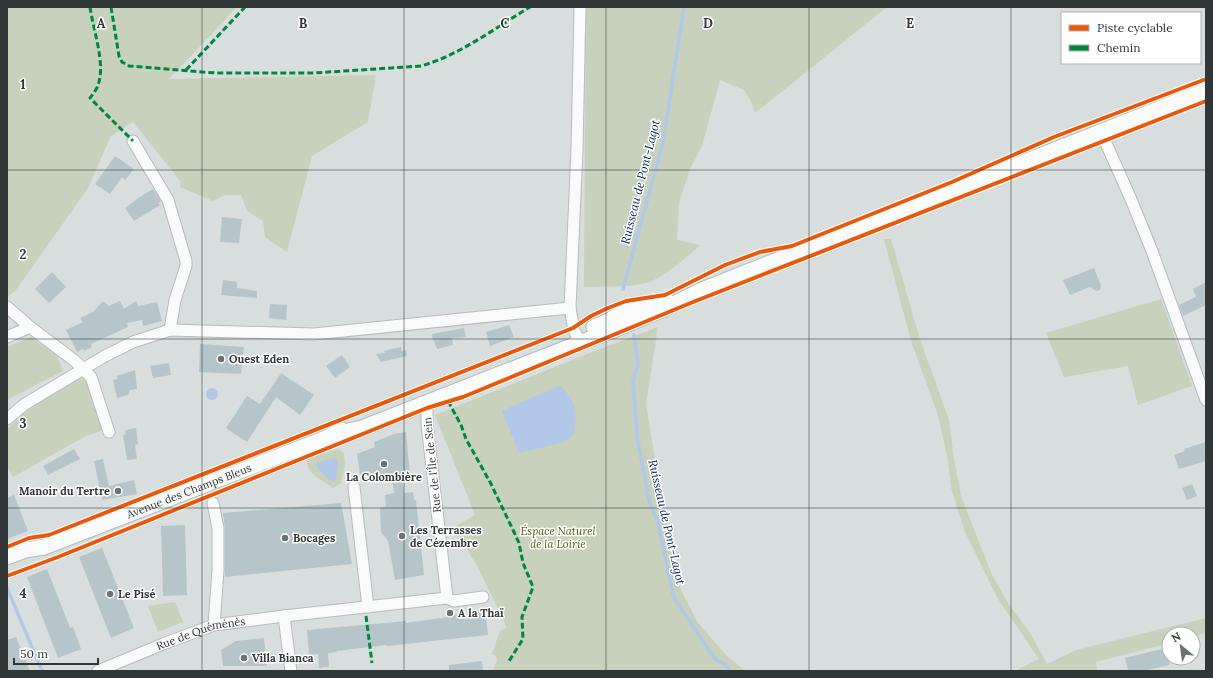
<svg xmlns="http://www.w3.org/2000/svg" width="1213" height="678" viewBox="0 0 1213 678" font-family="Lora,serif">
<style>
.green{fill:#c7d1bb}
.water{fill:#b1c8e8}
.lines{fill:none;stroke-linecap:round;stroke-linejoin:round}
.stream{stroke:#b1c8e8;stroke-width:3.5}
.building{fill:#b6c5ca}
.minor-casing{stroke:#b6bbbb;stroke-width:13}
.secondary-casing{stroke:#b6bbbb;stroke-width:17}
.minor{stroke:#f9fafa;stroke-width:11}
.secondary{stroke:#f9fafa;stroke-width:15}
.quiet{stroke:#00873e;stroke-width:3;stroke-dasharray:6 3;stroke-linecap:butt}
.cycleway-casing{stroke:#fff;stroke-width:6}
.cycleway{stroke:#e8590c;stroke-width:4}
.grid{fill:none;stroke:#313636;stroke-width:1;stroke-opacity:0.55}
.poi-dot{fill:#6b7171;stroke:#fff;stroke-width:1.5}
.labels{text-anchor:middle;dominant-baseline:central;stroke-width:3;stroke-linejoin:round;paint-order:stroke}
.poi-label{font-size:11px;font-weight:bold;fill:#313636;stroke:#fff;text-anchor:start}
.street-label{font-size:11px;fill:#313636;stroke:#fff}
.park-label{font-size:11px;font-style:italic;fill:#4d5e09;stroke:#fff}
.water-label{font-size:12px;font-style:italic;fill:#072b61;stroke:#fff}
.grid-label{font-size:13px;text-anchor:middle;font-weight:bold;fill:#313636;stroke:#fff;stroke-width:3;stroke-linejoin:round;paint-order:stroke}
</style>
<rect width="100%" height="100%" fill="#d8dede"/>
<g class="green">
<path d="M7,7h230l-68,72 207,-4 -8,47 -56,34 -25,96 -22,-15 -2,-16 -16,-10 -6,-16h-16l-12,6 -33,-14 1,-5 -48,-60 -22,14 -23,52 -72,102 -9,7z"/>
<path d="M586,7h301l-132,106 -4,-12 -7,-11 -24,-10 -18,66 -12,23 -11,34 -2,37 23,5c-14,13 -30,27 -48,36 -15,7 -50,5 -68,6z"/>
<path d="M884,239h7l28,97 30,84 5,39 7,37 31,79 16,28 24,33 15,28 29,-14 130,-32v15l-13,3v-2h-24v9l-73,19 1,9h-82l24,-12 -41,-60 -33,-67 -14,-44 -3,-28 -11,-48 -26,-71z"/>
<path d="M1161,299l31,87 -54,19 -10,-39 -64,11 -18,-44z"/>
<path d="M658,327l-12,77 17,104 18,82 17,33 29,33 18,15h-252l4,-11 -1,-4 -4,-2 8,-23 7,-3 -29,-61 -25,-39 22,-13 -40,-100 147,-59z"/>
<path d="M31,337l26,19 6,15 -56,29v-53z"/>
<path d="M82,375l4,2 17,53 -19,7 -71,40 -6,-11v-37c22,-22 49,-37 75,-54z"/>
<path d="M338,449l6,4 1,12 -4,18 -8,5c-11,-8 -27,-14 -26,-29l17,-6z"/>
<path d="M175,602l8,20 -25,10 -10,-26z"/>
</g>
<g class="water">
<path d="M561,386c17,20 16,23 13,48l-10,8 -45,11 -17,-42 54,-24z"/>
<circle cx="212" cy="394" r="6"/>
<path d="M335,458l2,2 1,3 -2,16 -3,2 -5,-2 -12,-13v-3z"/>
</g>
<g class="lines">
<g class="stream">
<path d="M623,289l40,-147 21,-135"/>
<path d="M634,335l4,30 -5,15 4,57 13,67 8,18 16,76 41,61 9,5 6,7"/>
<path d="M7,588l35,83"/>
</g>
</g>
<g class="building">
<path d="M115,156l19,13 -9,11 -3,-3 -12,17 -15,-10z"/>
<path d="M153,189l8,12 -3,2 2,2 -26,16 -9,-13 15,-11z"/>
<path d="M222,217l20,2 -3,24 -19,-1z"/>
<path d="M1094,268l7,18 -1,4 -4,1 -6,-4 -20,8 -7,-15z"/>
<path d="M52,272l14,15 -17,16 -14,-14z"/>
<path d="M223,280l14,2v6l20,3v7l-36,-3z"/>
<path d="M1206,282v23l-23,11 -4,-11 17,-8 -3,-8z"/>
<path d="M103,301l6,5 11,-5 4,8 12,-8 2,5 19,-4 5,19 -19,5 -1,-6 -15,3 1,4 -37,17 1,3 -8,4 -1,-2 -6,3 -11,-22 17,-8 -3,-4 13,-6z"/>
<path d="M270,304l17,1 -1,15 -17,-2z"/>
<path d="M509,325l5,12 -24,9 -4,-14z"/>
<path d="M464,328l2,9 -14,1 1,7 -16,4 -3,-8h-1l-1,-7z"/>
<path d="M200,344l44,3 -3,27 -42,-2z"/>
<path d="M401,347l1,4 4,-1 1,6 -26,6 -5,-8 9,-1 -1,-2z"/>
<path d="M342,355l8,12 -15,11 -9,-12z"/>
<path d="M169,363l2,12 -18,3 -3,-12z"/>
<path d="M135,370l2,19 -7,1 -2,5 -11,3 -4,-18 5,-1 -1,-3z"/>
<path d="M281,373l33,22 -14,20 -24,-18 -29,45 -21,-14 21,-32 13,8z"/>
<path d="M136,428l2,16 -3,1 2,14 -10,1 -4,-25 3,-1 -1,-4z"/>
<path d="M406,432l4,42 -8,1 2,18 9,-1 1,8h2l8,75 -29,5 -7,-39 -7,-9 -1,-24 6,-2 -1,-11 9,-2 -2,-18h-32l-3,-21 18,-7 -1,-5 20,-8z"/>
<path d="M1206,442v19l-27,8 -5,-14 11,-4 -1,-2z"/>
<path d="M74,449l6,10 -32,16 -5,-9z"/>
<path d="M103,459l6,27 25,-6 3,14 -35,6 -8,-39z"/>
<path d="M1192,484l5,12 -10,4 -5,-12z"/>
<path d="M14,495l14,36 -21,8v-41z"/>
<path d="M341,503l11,61 -127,13v-49l-2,-15z"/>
<path d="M185,525l2,70 -24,1 -2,-70z"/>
<path d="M102,548l32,80 -23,10 -32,-81z"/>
<path d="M47,569l23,59 3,-1 8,22 -23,9 -31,-81z"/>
<path d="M485,610l3,25 -101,11v-1l-50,6v1l-9,1 1,14h-5l-5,1 -1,-14 -9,1 -2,-25 99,-9v2l42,-6v-2l9,-1v3l20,-2v-4z"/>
<path d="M16,637l14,34h-23v-31z"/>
<path d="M264,638l3,28h-44l-2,-16 15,-9z"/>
<path d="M1169,647v18l-25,6h-16l-3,-13z"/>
<path d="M482,661l1,9 -34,1v-6z"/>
</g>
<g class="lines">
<defs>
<g id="minor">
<path d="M1101,132l29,65 22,54 54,149"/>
<path d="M133,141l35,59 18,61v5l-11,34 -5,30"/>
<path d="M7,307l23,20 45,34 16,16 18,55"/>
<path d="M7,337l23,-10"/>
<path d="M580,343l-6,-13 -4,-22 7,-159 3,-142"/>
<path d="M7,419l18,-15 80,-48 28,-14 37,-12 144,4 256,-26"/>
<path d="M354,487l14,120"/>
<path d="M213,503l5,25v42l-4,55"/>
<path d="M447,598l7,3 29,-4"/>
<path d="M284,616l7,55"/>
<path id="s1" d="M98,671l65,-27 51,-19 70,-9 163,-18 -20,-174v-21"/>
</g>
<g id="secondary">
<path d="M594,327l15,-6 11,-8 17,-6 29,-7"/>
<path d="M334,434l28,-6 261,-102 36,-15 43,-21 504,-200"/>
<path id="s2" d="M7,557l18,-7 19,-3 282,-109 16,-8"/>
</g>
</defs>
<use href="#minor" class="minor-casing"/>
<use href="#secondary" class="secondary-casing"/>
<use href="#minor" class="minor"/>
<use href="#secondary" class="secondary"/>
<g class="quiet">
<path d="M90,7c3,22 16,58 8,78 -1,4 -5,9 -8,13l43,43"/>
<path d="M111,7l8,49 3,6 7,4 87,7h98l107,-7c39,-11 74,-38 109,-59"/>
<path d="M186,70l59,-63"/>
<path d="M448,401l13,24 5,14 24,43 24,50 5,11 4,20 10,24 -11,30 1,22 -14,22"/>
<path d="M366,616l6,47"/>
</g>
<defs>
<g id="cycleway">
<path d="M7,547l22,-9 20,-3 524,-207 18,-12 17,-8 18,-7 39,-6 60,-30 35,-13 32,-6 160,-64 102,-45 152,-58"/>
<path d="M7,576l51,-19 369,-149 36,-11 230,-95 513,-201"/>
</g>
</defs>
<use href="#cycleway" class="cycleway-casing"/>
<use href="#cycleway" class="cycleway"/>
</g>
<path class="grid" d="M202,7v664M404,7v664M606,7v664M809,7v664M1011,7v664M7,170h1199M7,339h1199M7,508h1199"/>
<g class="poi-dot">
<circle cx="221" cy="359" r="4"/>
<circle cx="384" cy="464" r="4"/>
<circle cx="118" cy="491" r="4"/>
<circle cx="402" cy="536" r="4"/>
<circle cx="285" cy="538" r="4"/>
<circle cx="110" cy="594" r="4"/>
<circle cx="450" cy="613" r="4"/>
<circle cx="244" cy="658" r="4"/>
</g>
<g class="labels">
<g class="poi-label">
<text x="229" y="359">Ouest Eden</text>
<text x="384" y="477" text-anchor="middle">La Colombière</text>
<text x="110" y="491" text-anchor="end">Manoir du Tertre</text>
<text x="410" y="530">Les Terrasses<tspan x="410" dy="13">de Cézembre</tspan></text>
<text x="293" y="538">Bocages</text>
<text x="118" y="594">Le Pisé</text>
<text x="458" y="613">A la Thaï</text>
<text x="252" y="658">Villa Bianca</text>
</g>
<g class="street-label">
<text transform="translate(432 465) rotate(-96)">Rue de l'Île de Sein</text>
<text stroke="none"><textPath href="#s2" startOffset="194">Avenue des Champs Bleus</textPath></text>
<text stroke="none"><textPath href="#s1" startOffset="110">Rue de Quéménès</textPath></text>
</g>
<g class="park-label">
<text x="558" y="531">Éspace Naturel<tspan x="558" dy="13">de la Loirie</tspan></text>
</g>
<g class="water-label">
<text transform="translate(640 182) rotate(-76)">Ruisseau de Pont-Lagot</text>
<text transform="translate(667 522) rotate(77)">Ruisseau de Pont-Lagot</text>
</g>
</g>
<g class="grid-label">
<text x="101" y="28">A</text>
<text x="303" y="28">B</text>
<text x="505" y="28">C</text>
<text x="708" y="28">D</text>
<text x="910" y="28">E</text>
<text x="23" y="89">1</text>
<text x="23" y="259">2</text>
<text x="23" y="428">3</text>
<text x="23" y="598">4</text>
</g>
<rect width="1213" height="678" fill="none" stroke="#313636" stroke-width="16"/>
<rect x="1061" y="12" width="140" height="52" fill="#ffffff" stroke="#adafaf"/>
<rect x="1069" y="25" width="20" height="6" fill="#e8590c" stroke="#adafaf"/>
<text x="1097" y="32" font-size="12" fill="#313636">Piste cyclable</text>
<rect x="1069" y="45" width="20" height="6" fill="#00873e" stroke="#adafaf"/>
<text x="1097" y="52" font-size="12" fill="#313636">Chemin</text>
<g transform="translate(1181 646) rotate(331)"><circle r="19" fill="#ffffff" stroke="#adafaf"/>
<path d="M0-3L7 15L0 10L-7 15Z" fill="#6b7171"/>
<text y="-6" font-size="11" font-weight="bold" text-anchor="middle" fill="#313636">N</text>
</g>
<path d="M14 658v6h84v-6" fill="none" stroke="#313636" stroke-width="2"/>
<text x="20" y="658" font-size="12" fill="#313636" stroke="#ffffff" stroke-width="3" paint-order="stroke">50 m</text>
</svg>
